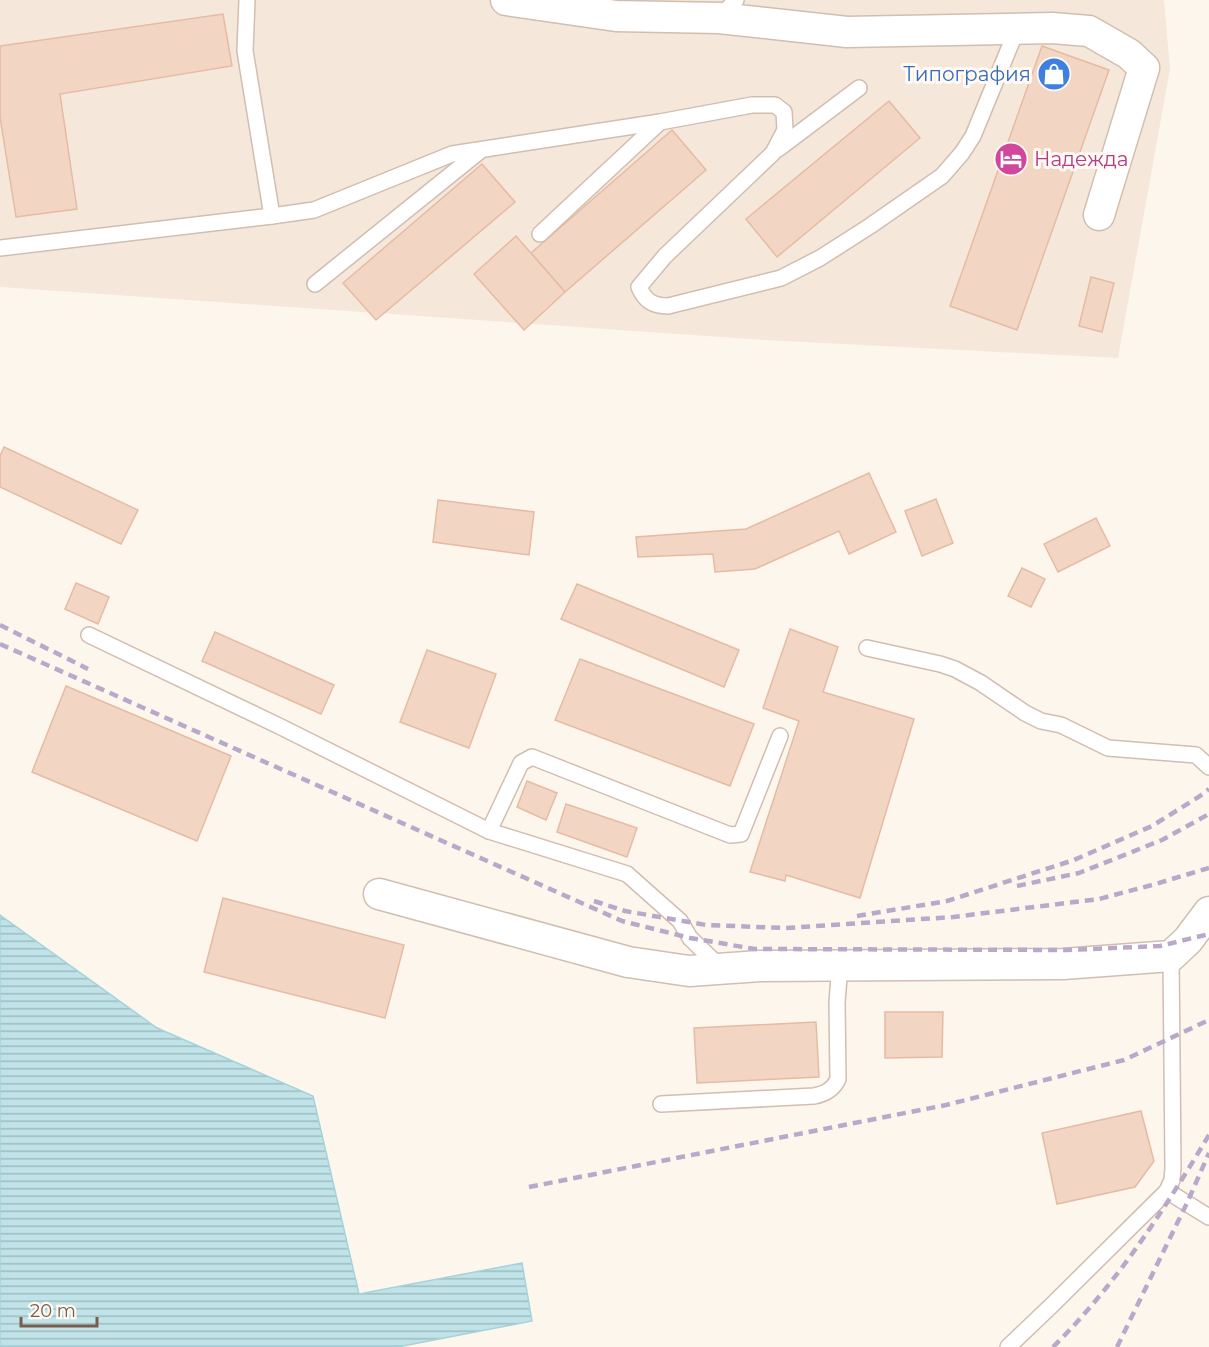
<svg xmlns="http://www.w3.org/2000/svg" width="1209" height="1347" viewBox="0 0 1209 1347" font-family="Montserrat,sans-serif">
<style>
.residential{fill:#f5e8da}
.water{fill:url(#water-rules);stroke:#a5d3da;stroke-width:1.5}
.building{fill:#f3d5c3;stroke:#e6bba3;stroke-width:1.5}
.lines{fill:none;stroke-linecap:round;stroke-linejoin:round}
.service-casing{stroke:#d1beb0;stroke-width:18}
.minor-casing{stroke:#d1beb0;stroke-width:33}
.service{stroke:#fff;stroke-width:15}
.minor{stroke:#fff;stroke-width:30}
.rail{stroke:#b9a8c9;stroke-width:4.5;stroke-dasharray:9 6;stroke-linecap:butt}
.labels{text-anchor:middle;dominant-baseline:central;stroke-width:6;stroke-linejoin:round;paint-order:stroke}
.shop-label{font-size:20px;fill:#366cbe;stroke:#fffaf3;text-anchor:end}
.hotel-label{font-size:20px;fill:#b23c85;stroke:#fffaf3;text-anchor:start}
</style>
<defs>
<pattern id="water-rules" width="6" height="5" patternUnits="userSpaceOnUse" patternTransform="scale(1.5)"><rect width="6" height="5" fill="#bfe3e8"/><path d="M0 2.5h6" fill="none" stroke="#a0bbbe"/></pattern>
</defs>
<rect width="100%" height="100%" fill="#fdf6ec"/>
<path class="residential" d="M0,0h1164l6,69 -52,289 -353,-18 -765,-53z"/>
<path class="water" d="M0,915l157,113 156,68 46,198 163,-31 10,58 -134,26h-398z"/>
<g class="building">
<path d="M223,14l9,52 -172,28 17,115 -61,8 -16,-100v-71z"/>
<path d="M1042,46l67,24 -92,260 -67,-24z"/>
<path d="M889,101l31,37 -143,119 -31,-38z"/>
<path d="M672,130l34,40 -141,122 -34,-39z"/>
<path d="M482,164l33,38 -139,118 -33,-37z"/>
<path d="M516,236l49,56 -41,38 -50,-56z"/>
<path d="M1091,277l23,6 -12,49 -23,-6z"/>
<path d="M4,447l134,63 -17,34 -121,-57v-31z"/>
<path d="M869,473l27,59 -47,22 -10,-23 -84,38 -40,3 -2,-18 -75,3 -2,-20 110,-8z"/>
<path d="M936,499l17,44 -31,13 -17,-45z"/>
<path d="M438,500l96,12 -5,43 -96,-13z"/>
<path d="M1096,518l14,28 -52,26 -14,-28z"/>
<path d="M1022,568l23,11 -14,28 -23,-11z"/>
<path d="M76,583l33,14 -11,27 -33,-15z"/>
<path d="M577,584l162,66 -15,37 -163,-68z"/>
<path d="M790,629l48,18 -15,45 91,27 -54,179 -74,-23 -1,6 -35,-9 49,-151 -36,-13z"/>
<path d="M215,632l119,53 -13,29 -119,-53z"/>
<path d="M427,650l69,24 -27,74 -69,-26z"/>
<path d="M580,659l174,65 -24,62 -175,-66z"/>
<path d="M66,686l165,70 -34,85 -165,-69z"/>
<path d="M527,781l30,12 -11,27 -29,-13z"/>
<path d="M566,804l71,24 -10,29 -70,-25z"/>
<path d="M223,898l181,47 -19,73 -181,-46z"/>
<path d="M885,1012h58l-1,45 -57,1z"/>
<path d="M816,1022l3,55 -122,6 -3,-55z"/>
<path d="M1141,1111l13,50 -19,26 -78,17 -15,-71z"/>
</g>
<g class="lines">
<defs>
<g id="service">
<path d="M247,0l-2,51 27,165 42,-6 138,-56 208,-32 92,-17h23l9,7 1,18 -12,23 -108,103 -26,31c6,14 14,19 29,19l113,-28 39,-20 50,-32 72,-50 20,-23 11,-17 44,-107"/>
<path d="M719,18l17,-18"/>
<path d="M778,149l81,-61"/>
<path d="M540,234l120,-112"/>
<path d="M0,248l272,-32"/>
<path d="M315,284l165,-133"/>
<path d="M89,635l190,91 210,105 138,43 53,47 10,17 32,31"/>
<path d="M867,648l73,16 15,5 26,14 44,30 16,8 20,4 47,23 88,7 13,12"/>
<path d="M489,831l32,-68 11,-6 198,78 11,-1 39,-98"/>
<path d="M661,1104l153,-8c11,-2 19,-6 24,-17l-1,-77 3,-37"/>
<path d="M1167,1191l42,26"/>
<path d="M1008,1347l43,-41 116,-115 5,-11 1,-12 -2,-212"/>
</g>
<g id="minor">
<path d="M506,0l110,16 103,2 128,14 205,-4 37,3 40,23 15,14 -45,147"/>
<path d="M379,894l249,68 61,9 71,-5 303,-2 108,-8 17,-16 21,-28"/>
</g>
</defs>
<use href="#service" class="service-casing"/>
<use href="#minor" class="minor-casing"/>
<use href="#service" class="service"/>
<use href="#minor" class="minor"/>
<g class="rail">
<path d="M0,625l88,44"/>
<path d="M0,644l622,277 68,17 65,11 312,1 93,-4 49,-12"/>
<path d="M1017,886l62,-13 83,-33 47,-26"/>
<path d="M594,901l31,10 81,14 80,3 167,-11 146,-18 53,-14 57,-17"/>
<path d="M857,916l90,-15 127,-41 78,-34 48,-30 9,-7"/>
<path d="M529,1187l417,-82 178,-45 85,-40"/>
<path d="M1053,1347c63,-62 111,-137 156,-212"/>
<path d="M1117,1347l70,-144 22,-50"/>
</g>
</g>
<defs>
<symbol id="shop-disc" viewBox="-11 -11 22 22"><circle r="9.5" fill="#3f7fe0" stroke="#fffaf3"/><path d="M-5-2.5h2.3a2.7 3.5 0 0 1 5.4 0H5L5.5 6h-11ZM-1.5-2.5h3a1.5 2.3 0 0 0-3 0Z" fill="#fff"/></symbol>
<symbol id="hotel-disc" viewBox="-11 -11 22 22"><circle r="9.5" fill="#d1479c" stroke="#fffaf3"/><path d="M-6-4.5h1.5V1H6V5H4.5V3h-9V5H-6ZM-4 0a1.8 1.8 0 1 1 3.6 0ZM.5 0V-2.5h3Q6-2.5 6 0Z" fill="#fff"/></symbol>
</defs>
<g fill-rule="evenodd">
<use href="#shop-disc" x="1035" y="55" width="38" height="38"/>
<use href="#hotel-disc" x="992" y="140" width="38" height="38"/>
</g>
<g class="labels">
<g class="shop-label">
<text x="1031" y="74">Типография</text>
</g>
<g class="hotel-label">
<text x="1034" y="159">Надежда</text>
</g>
</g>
<path d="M21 1317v9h76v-9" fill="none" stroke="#7a5c4d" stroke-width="3"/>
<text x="30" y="1317" font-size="18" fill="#7a5c4d" stroke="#fffaf3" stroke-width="4.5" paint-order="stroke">20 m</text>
</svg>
